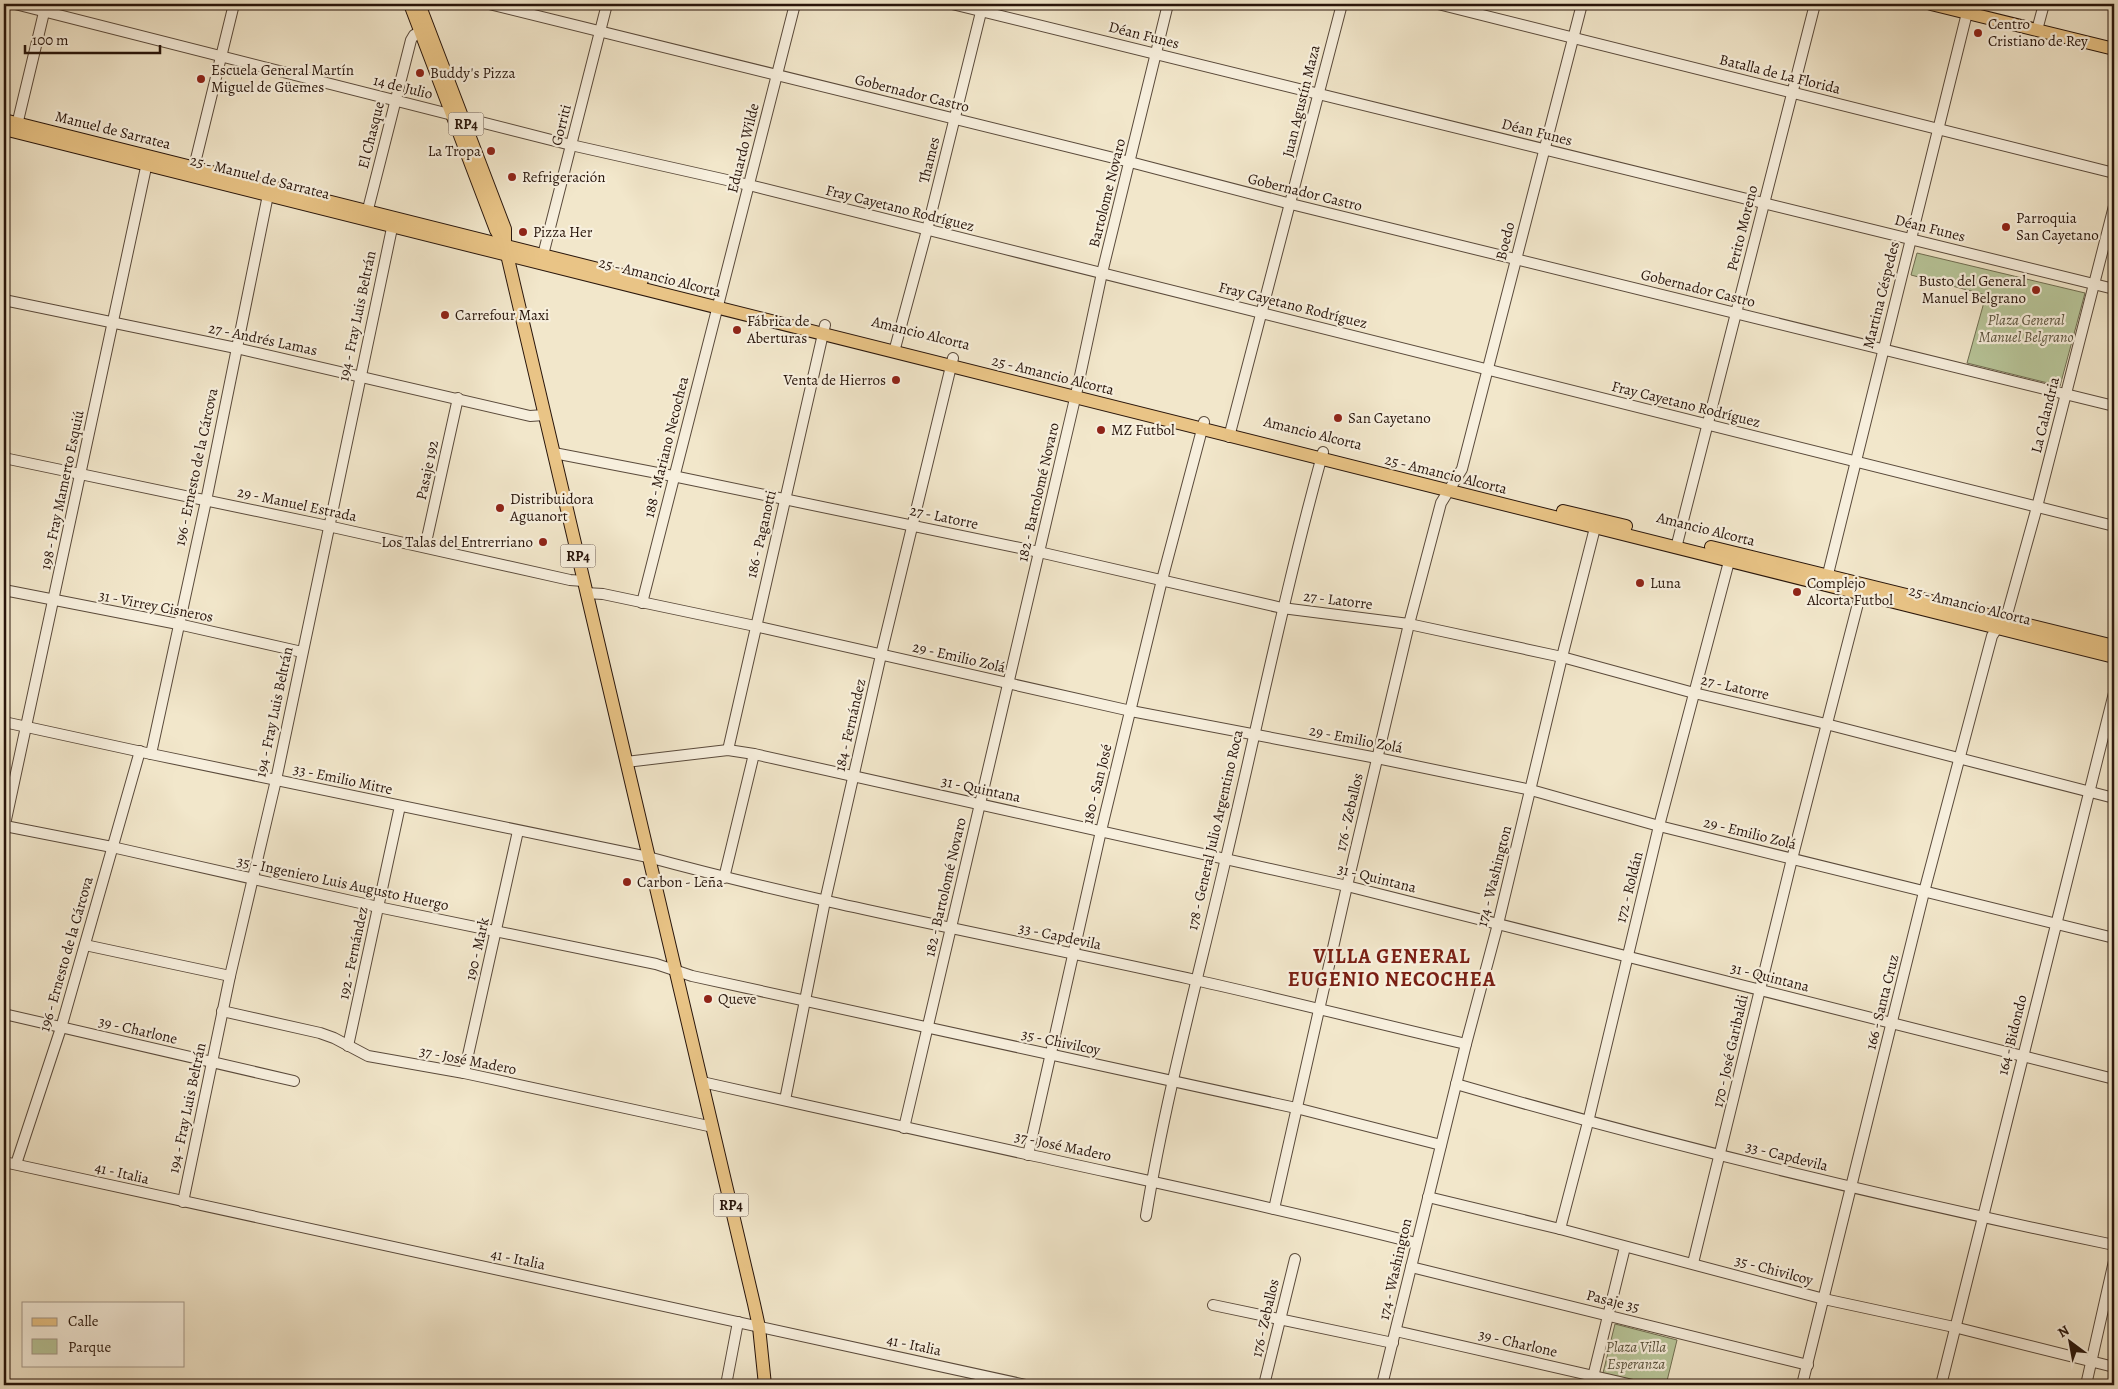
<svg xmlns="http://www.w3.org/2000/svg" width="2118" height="1389" viewBox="0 0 2118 1389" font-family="Alegreya,serif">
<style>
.green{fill:#b8c69a;stroke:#706e52}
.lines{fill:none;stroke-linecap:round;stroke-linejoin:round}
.minor-casing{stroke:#5a4a3b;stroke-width:12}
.major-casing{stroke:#28150b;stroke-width:14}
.minor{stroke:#f7efdd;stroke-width:10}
.major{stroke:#e9c486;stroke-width:12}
.poi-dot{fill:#8f2418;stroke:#f7efdd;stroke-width:2}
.labels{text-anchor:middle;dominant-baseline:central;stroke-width:4.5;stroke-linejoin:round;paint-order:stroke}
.shield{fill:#f7efdd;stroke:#66564a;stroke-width:1}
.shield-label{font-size:14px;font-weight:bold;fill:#28150b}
.poi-label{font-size:15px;fill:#28150b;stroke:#f7efdd;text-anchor:start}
.street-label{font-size:15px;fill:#28150b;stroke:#f7efdd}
.park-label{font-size:15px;font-style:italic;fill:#5a533d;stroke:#f7efdd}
.district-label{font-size:20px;font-weight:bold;letter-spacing:1px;fill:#7a1f14;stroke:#f7efdd}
</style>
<rect width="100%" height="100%" fill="#f2e7cb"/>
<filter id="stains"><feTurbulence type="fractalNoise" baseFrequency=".004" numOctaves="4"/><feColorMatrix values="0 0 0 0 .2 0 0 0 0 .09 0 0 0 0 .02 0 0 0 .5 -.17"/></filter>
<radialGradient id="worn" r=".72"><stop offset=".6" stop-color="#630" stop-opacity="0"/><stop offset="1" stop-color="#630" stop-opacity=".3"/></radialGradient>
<g class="green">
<path d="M1917,253l168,40 -25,93 -93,-23 19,-68 -75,-20z"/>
<path d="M1615,1324l62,16 -11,45h-12l-51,-12z"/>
</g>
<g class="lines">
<defs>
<g id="minor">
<path d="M15,4l556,141 178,40 1365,341"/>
<path d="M489,4l641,158 161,42 823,202"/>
<path d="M952,4l1162,285"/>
<path d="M1438,4l676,169"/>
<path d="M2037,30l7,-26"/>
<path d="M16,129l30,-125"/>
<path d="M194,167l40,-163"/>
<path d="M366,217l45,-177 3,-5 7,-4"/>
<path d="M543,255l64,-251"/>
<path d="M4,300l232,48 294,68 14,-1"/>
<path d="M894,352l33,-122 56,-226"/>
<path d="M1229,437l113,-433"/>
<path d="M554,453l119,23 366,76 243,56 127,16 153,33 132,36 132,31 288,74"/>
<path d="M4,458l324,68 242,54 13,1"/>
<path d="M425,547l33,-149"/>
<path d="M1676,548l139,-544"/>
<path d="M1826,582l141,-569"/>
<path d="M4,590l174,34 124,28"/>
<path d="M586,593l17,1 152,32 376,85 246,47 154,32 128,36 455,112"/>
<path d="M642,603l153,-599"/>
<path d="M4,722l147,32 497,103c180,49 364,82 547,123 90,20 180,43 271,64"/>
<path d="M728,750l97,-425"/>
<path d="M151,754l55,-253 63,-311"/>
<path d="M626,762l102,-12 26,4 593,132 767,193"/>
<path d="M5,826l107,21 266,60 278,57 36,12 604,132 145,37"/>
<path d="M4,829l144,-671"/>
<path d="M724,878l30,-124"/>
<path d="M85,945l145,31"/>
<path d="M222,1011l98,22 14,5 34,18 96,17 249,54"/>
<path d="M4,1014l290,67"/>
<path d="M348,1046l52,-240"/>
<path d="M464,1073l54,-242"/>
<path d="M702,1082c108,24 216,49 324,72 131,29 261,56 390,89"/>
<path d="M1456,1084c217,63 437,115 658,161"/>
<path d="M785,1100l40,-199 56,-246 72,-297"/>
<path d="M904,1128l173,-738 25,-117 66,-269"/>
<path d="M1028,1155l73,-324 61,-251 42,-158"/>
<path d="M4,1162l1022,223"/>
<path d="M16,1164l45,-136 79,-277"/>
<path d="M1428,1197l132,32 264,70 130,28 160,40"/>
<path d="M183,1202l47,-226 46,-196 116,-552"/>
<path d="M1274,1209l73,-323 62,-262 32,-121 21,-34 120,-465"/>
<path d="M1146,1216c20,-121 52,-238 80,-358 32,-135 60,-272 97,-406"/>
<path d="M1560,1229l28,-107 71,-296 72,-272"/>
<path d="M1693,1263l99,-404 70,-271"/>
<path d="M1411,1267l397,98"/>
<path d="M1213,1305l180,38"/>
<path d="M1396,1331l237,54"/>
<path d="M726,1385l12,-63"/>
<path d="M1264,1385l31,-126"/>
<path d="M1382,1385l84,-341 32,-120 64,-267 35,-137"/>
<path d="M1591,1385l34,-138"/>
<path d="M1802,1385l122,-493 35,-132 33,-124 16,-25 29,-104 77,-301"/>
<path d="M1941,1385l173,-692"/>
<path d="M2086,1385l28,-124"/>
</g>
<g id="major">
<path d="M410,4l86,226 8,14"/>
<path d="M419,4l86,225v17l249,1058 5,23 6,58"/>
<path d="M1931,4l183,45"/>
<path d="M4,120l638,160"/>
<path d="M4,129l2110,528"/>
<path d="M1563,511l63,15"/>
<path d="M1711,547l403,99"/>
</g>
</defs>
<use href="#minor" class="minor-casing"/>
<use href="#major" class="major-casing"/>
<use href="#minor" class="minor"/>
<use href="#major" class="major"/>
</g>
<g class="poi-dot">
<circle cx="1978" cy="33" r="5"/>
<circle cx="420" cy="73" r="5"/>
<circle cx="201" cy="79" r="5"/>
<circle cx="491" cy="151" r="5"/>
<circle cx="512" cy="177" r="5"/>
<circle cx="2006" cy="227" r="5"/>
<circle cx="523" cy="232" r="5"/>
<circle cx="2036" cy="290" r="5"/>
<circle cx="445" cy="315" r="5"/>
<circle cx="737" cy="330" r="5"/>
<circle cx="896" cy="380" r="5"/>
<circle cx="1338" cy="418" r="5"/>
<circle cx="1101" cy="430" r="5"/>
<circle cx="500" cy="508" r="5"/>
<circle cx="543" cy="542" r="5"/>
<circle cx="1640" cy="583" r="5"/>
<circle cx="1797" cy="592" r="5"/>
<circle cx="627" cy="882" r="5"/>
<circle cx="708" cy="999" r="5"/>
</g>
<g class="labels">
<g class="shield">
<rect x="448.5" y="112.5" width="35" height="23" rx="4"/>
<rect x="560.5" y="544.5" width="35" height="23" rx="4"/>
<rect x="713.5" y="1193.5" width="35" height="23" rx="4"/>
</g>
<g class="shield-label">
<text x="466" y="124">RP4</text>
<text x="578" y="556">RP4</text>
<text x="731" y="1205">RP4</text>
</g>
<g class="poi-label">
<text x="1988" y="24">Centro<tspan x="1988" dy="17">Cristiano de Rey</tspan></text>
<text x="211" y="70">Escuela General Martín<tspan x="211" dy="17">Miguel de Güemes</tspan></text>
<text x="430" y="73">Buddy's Pizza</text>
<text x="481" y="151" text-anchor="end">La Tropa</text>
<text x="522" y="177">Refrigeración</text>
<text x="2016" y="218">Parroquia<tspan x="2016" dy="17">San Cayetano</tspan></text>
<text x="533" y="232">Pizza Her</text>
<text x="2026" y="281" text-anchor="end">Busto del General<tspan x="2026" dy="17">Manuel Belgrano</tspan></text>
<text x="455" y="315">Carrefour Maxi</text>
<text x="747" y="321">Fábrica de<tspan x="747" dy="17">Aberturas</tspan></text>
<text x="886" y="380" text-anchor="end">Venta de Hierros</text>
<text x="1348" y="418">San Cayetano</text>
<text x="1111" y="430">MZ Futbol</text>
<text x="510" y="499">Distribuidora<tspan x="510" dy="17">Aguanort</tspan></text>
<text x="533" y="542" text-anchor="end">Los Talas del Entrerriano</text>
<text x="1650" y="583">Luna</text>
<text x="1807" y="583">Complejo<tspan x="1807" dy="17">Alcorta Futbol</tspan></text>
<text x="637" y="882">Carbon - Leña</text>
<text x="718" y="999">Queve</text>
</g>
<g class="street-label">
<text transform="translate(1144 35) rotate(14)">Déan Funes</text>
<text transform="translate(1780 74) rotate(14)">Batalla de La Florida</text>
<text transform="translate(403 87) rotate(14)">14 de Julio</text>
<text transform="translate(912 93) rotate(14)">Gobernador Castro</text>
<text transform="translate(1301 101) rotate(-76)">Juan Agustín Maza</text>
<text transform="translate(561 125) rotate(-76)">Gorriti</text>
<text transform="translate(113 130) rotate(14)">Manuel de Sarratea</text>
<text transform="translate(1537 132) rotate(14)">Déan Funes</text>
<text transform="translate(371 135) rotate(-76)">El Chasque</text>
<text transform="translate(743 148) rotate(-76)">Eduardo Wilde</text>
<text transform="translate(929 160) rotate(-76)">Thames</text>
<text transform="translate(260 177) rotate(14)">25 - Manuel de Sarratea</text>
<text transform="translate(1305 192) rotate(14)">Gobernador Castro</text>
<text transform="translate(1107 193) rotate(-76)">Bartolome Novaro</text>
<text transform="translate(900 208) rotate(14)">Fray Cayetano Rodríguez</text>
<text transform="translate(1742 228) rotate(-76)">Perito Moreno</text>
<text transform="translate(1930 228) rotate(14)">Déan Funes</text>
<text transform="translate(1505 241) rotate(-76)">Boedo</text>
<text transform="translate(660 277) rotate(14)">25 - Amancio Alcorta</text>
<text transform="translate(1698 288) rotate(14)">Gobernador Castro</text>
<text transform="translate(1881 295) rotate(-76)">Martina Céspedes</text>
<text transform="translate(1293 305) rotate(14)">Fray Cayetano Rodríguez</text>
<text transform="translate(357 316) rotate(-78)">194 - Fray Luis Beltrán</text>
<text transform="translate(921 333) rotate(14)">Amancio Alcorta</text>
<text transform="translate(263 339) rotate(12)">27 - Andrés Lamas</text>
<text transform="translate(1053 375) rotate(14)">25 - Amancio Alcorta</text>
<text transform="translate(1686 404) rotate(14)">Fray Cayetano Rodríguez</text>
<text transform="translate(2045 415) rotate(-76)">La Calandria</text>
<text transform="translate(1313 433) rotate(14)">Amancio Alcorta</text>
<text transform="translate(666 447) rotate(-76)">188 - Mariano Necochea</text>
<text transform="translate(196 467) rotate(-78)">196 - Ernesto de la Cárcova</text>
<text transform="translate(427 470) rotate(-78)">Pasaje 192</text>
<text transform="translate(1446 474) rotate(14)">25 - Amancio Alcorta</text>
<text transform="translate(62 490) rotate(-78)">198 - Fray Mamerto Esquiú</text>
<text transform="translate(1038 492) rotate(-77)">182 - Bartolomé Novaro</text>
<text transform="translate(297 504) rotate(12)">29 - Manuel Estrada</text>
<text transform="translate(944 517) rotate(12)">27 - Latorre</text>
<text transform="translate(1706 529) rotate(14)">Amancio Alcorta</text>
<text transform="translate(761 534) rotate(-77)">186 - Paganotti</text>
<text transform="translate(1338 600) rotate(7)">27 - Latorre</text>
<text transform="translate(1970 605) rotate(14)">25 - Amancio Alcorta</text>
<text transform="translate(156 606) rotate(11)">31 - Virrey Cisneros</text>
<text transform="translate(959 657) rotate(13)">29 - Emilio Zolá</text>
<text transform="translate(1735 687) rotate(13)">27 - Latorre</text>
<text transform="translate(274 712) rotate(-78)">194 - Fray Luis Beltrán</text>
<text transform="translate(850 725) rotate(-77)">184 - Fernández</text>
<text transform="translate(1356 739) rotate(11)">29 - Emilio Zolá</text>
<text transform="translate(343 779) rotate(12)">33 - Emilio Mitre</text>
<text transform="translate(1097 784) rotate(-76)">180 - San José</text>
<text transform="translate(981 789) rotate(12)">31 - Quintana</text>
<text transform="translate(1349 812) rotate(-77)">176 - Zeballos</text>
<text transform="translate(1215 830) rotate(-77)">178 - General Julio Argentino Roca</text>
<text transform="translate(1750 833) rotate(14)">29 - Emilio Zolá</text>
<text transform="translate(1494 876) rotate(-76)">174 - Washington</text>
<text transform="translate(1377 878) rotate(14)">31 - Quintana</text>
<text transform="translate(343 883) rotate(12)">35 - Ingeniero Luis Augusto Huergo</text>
<text transform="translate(945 887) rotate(-77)">182 - Bartolomé Novaro</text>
<text transform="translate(1629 887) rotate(-76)">172 - Roldán</text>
<text transform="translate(1060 936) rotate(12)">33 - Capdevila</text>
<text transform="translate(477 949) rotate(-77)">190 - Mark</text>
<text transform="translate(353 953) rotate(-78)">192 - Fernández</text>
<text transform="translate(66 954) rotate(-74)">196 - Ernesto de la Cárcova</text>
<text transform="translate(1770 977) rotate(14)">31 - Quintana</text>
<text transform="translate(1882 1002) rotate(-76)">166 - Santa Cruz</text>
<text transform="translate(138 1030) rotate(13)">39 - Charlone</text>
<text transform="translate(2012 1035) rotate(-76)">164 - Bidondo</text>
<text transform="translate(1061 1042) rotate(12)">35 - Chivilcoy</text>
<text transform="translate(1730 1051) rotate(-77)">170 - José Garibaldi</text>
<text transform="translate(468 1060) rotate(11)">37 - José Madero</text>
<text transform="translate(187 1108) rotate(-78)">194 - Fray Luis Beltrán</text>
<text transform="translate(1063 1146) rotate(12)">37 - José Madero</text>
<text transform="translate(1787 1156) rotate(14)">33 - Capdevila</text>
<text transform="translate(122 1173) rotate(13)">41 - Italia</text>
<text transform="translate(518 1259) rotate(12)">41 - Italia</text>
<text transform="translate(1395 1269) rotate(-77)">174 - Washington</text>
<text transform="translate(1774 1270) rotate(15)">35 - Chivilcoy</text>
<text transform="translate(1613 1301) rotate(14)">Pasaje 35</text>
<text transform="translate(1265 1318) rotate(-77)">176 - Zeballos</text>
<text transform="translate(1518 1343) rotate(13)">39 - Charlone</text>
<text transform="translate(914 1345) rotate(12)">41 - Italia</text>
</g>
<g class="park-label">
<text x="2026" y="320">Plaza General<tspan x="2026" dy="17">Manuel Belgrano</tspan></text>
<text x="1636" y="1347">Plaza Villa<tspan x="1636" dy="17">Esperanza</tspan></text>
</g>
<g class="district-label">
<text x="1392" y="956">VILLA GENERAL<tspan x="1392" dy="23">EUGENIO NECOCHEA</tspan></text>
</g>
</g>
<rect width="2118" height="1389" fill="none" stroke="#f2e7cb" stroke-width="20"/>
<rect x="5" y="5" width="2108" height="1379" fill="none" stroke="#28150b" stroke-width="2.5"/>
<rect x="10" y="10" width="2098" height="1369" fill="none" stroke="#28150b"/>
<rect x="22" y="1302" width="162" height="65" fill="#f7efdd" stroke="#a49889"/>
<rect x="32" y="1318" width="25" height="8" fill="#e9c486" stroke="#a49889"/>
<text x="68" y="1326" font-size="15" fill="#28150b">Calle</text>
<rect x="32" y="1339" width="25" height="15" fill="#b8c69a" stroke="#a49889"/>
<text x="68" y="1352" font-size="15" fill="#28150b">Parque</text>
<g transform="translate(2070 1342) rotate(328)" stroke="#f7efdd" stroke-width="4" paint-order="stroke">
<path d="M0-4L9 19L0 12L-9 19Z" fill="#28150b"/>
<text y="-8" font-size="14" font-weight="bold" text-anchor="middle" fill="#28150b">N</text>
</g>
<path d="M25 45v8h135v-8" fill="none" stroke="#28150b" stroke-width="2.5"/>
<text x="32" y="45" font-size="15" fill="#28150b" stroke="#f7efdd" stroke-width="4" paint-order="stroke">100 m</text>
<rect width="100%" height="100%" filter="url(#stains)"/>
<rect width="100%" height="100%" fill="url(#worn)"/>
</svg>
